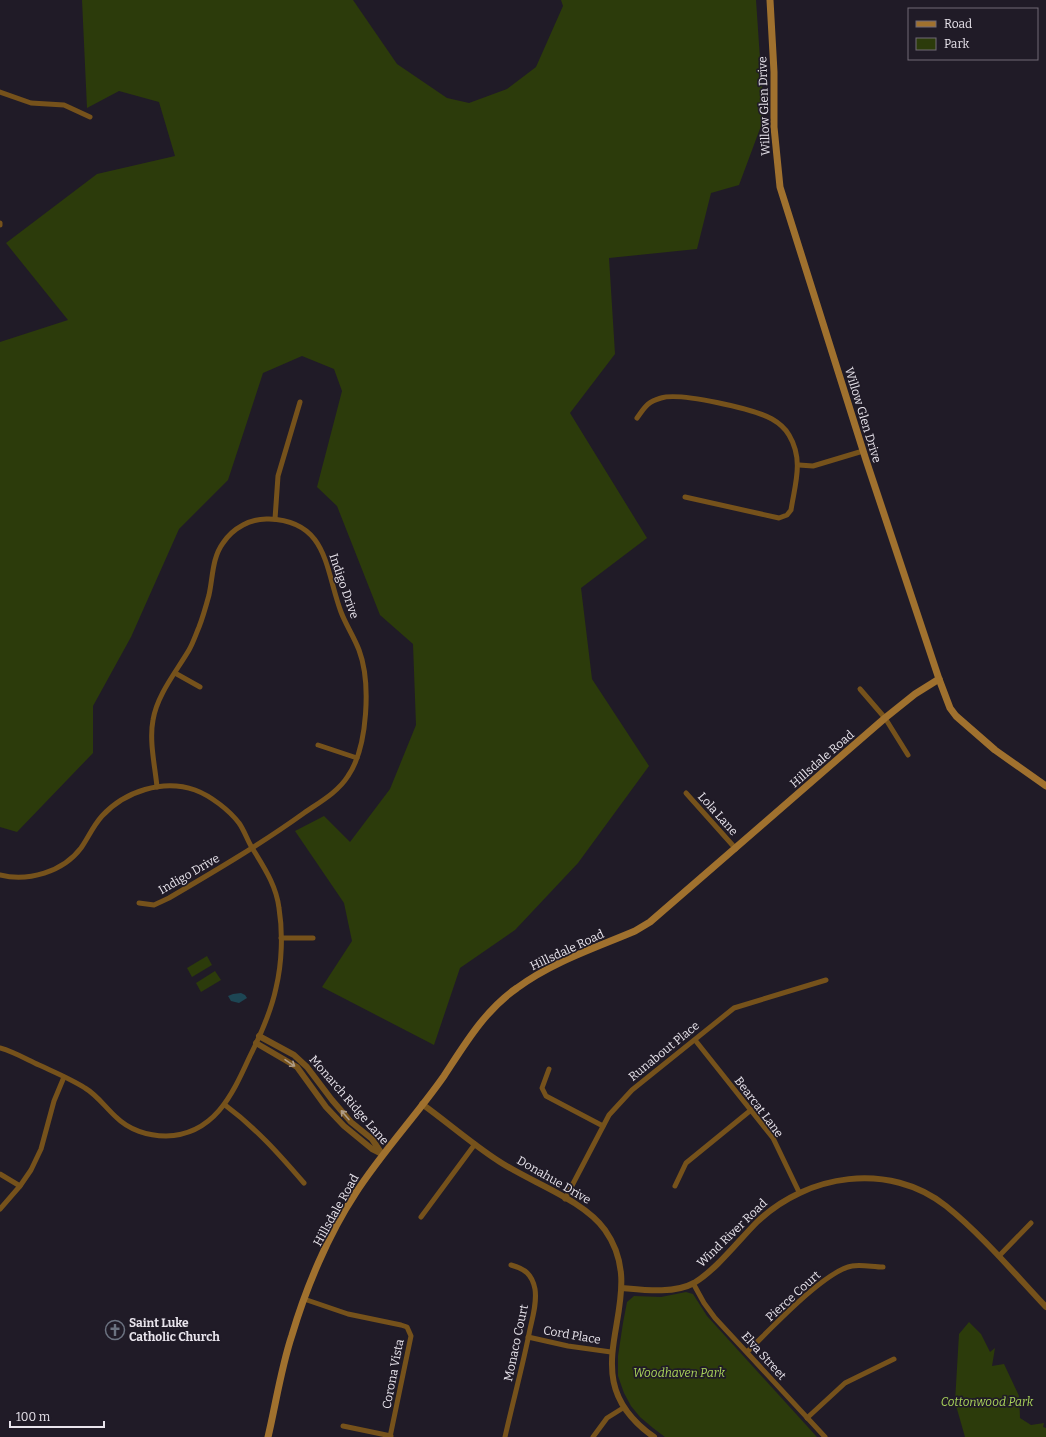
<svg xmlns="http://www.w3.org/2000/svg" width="1046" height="1437" viewBox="0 0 1046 1437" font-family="Bitter,serif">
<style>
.green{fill:#2c3b0b}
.water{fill:#1d4654}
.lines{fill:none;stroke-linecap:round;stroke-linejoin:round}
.minor{stroke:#76521b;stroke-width:5}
.tertiary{stroke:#76521b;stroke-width:6}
.secondary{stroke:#a0712e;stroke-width:7}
.oneway{stroke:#af9b84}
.labels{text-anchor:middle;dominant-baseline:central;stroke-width:3.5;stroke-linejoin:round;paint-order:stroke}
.street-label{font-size:12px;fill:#e8e4ec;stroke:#201b27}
.poi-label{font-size:12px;font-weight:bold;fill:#e8e4ec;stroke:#201b27;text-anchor:start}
.park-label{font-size:12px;font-style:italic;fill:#aad45a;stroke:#201b27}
</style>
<rect width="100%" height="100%" fill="#201b27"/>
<g class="green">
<path d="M82,0h271l44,64 50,34 22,5 38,-14 29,-22 27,-61 -2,-6h195l8,118 -25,67 -28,8 -14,56 -88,9 6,96 -45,59 77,125 -66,50 11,91 57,87 -71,97 -63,67 -55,38 -26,77 -112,-58 30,-46 -8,-38 -49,-72 29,-15 26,26 40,-53 26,-64 -3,-81 -33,-29 -43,-109 -20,-19 25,-96 -8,-22 -32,-13 -39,17 -35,107 -49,49 -48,108 -38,69v47l-76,79 -17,-5v-485l68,-22 -62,-77 91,-69 78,-18 -16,-54 -40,-11 -32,17z"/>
<path d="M207,956l5,9 -20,12 -5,-9z"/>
<path d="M215,971l6,9 -20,12 -5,-9z"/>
<path d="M686,1292l7,2 14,22 110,121h-152l-12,-9 -13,-11 -9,-11 -7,-13 -6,-17v-20l5,-33 4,-21 7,-6 27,1z"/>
<path d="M969,1322l12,12 9,18 5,-4 -3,18 12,-2 15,32 1,22 11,7 13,-2 -1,4 3,1v9h-81l-10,-35 4,-68z"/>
</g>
<path class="water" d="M241,993l4,2 2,3 -8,5 -8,-2 -3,-5 5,-2z"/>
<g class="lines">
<g class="minor">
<path d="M0,92l31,11 33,2 26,12"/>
<path d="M0,223v2"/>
<path d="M637,418c8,-11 10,-16 24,-20 19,-6 93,11 111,21 7,4 13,9 17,16 15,25 6,49 2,75l-4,5 -8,3 -94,-21"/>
<path d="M799,465l14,1 50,-15"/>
<path d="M275,519l3,-43 22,-74"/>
<path d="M175,673l25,14"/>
<path d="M860,689l25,29 23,37"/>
<path d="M318,745l39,13"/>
<path d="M686,793l50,56"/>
<path d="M0,875c28,7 63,-3 81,-27 7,-10 12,-22 21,-32 23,-25 61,-37 93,-26 16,6 34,20 44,33 5,7 8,16 12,23 12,20 25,38 28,62 4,25 3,55 -3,80 -5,24 -15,46 -26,68 -17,37 -35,79 -84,80 -18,0 -37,-6 -50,-19 -10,-9 -19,-22 -31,-29 -14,-9 -31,-16 -46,-23 -13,-6 -25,-13 -39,-17"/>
<path d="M139,903l15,2 15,-7c46,-27 92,-54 135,-85 16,-11 34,-21 44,-37 20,-29 23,-94 11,-126 -5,-13 -13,-25 -18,-38 -16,-43 -13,-91 -72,-93 -18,-1 -36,9 -46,24 -11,15 -10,34 -14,52 -3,11 -6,22 -10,32 -3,7 -6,16 -10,23 -13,22 -32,45 -36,70 -4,21 2,46 4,67"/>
<path d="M281,938h32"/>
<path d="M695,1040l78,98 26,54"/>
<path d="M549,1069l-7,19 4,8 57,30"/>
<path d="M225,1105c31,23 54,49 79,78"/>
<path d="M0,1174l20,12"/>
<path d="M675,1186l11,-23 65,-53"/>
<path d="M565,1199l44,-84 23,-25 102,-82 92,-28"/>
<path d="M0,1209l20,-23 11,-16 10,-21 13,-48 10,-24"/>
<path d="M421,1217l54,-73"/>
<path d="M999,1256l32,-33"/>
<path d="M693,1283l11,20 11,15 110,119"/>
<path d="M304,1299l44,15 53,11 6,2 4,9 -21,101"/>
<path d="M528,1337l40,9 43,6"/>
<path d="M747,1352c22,-21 77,-81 105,-86 9,-2 21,1 31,1"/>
<path d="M807,1418l38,-35 49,-24"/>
<path d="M343,1426l48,10"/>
<path d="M505,1437c8,-36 18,-72 25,-108 3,-13 7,-27 5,-40 -3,-15 -10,-20 -24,-24"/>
<path d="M593,1437l14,-19 16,-10"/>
</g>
<g class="tertiary">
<path d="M256,1043l41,24 29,40 18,19 28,23 10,5 -10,-15 -21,-17 -19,-22 -25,-33 -13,-12 -35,-19"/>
<path d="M422,1104c25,18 49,39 75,56 32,22 86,39 108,70 51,72 -42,143 49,207"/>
<path d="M622,1288c22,2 52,6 72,-5 23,-14 44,-42 63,-61 50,-48 132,-61 189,-16 36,29 68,67 100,101"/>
</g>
<g class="secondary">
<path d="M770,0l4,72v55l6,60 86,273 73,219 11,29 6,8 39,34 51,36"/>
<path d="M268,1437c8,-34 13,-69 24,-102 14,-47 36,-100 63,-141 27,-42 61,-78 89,-118 21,-32 41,-66 73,-88 35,-26 78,-40 118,-57l15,-9 235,-204 30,-24 24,-15"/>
</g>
</g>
<defs><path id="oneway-shaft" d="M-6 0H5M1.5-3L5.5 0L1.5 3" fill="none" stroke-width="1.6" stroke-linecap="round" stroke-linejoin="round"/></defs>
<g class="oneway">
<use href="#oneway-shaft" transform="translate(290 1063) rotate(34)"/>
<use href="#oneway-shaft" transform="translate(345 1115) rotate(-131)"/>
</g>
<defs>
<symbol id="church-ring" viewBox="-11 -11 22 22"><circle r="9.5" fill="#201b27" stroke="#6b7280" stroke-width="1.5"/><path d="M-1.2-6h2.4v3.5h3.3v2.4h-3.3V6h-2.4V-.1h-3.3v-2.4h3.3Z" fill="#6b7280"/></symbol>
</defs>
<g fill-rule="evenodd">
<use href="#church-ring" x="104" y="1319" width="22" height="22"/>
</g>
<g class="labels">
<g class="street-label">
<text transform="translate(764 106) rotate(-92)">Willow Glen Drive</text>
<text transform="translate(863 415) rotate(73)">Willow Glen Drive</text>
<text transform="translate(344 586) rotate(71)">Indigo Drive</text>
<text transform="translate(822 759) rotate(-41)">Hillsdale Road</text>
<text transform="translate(718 814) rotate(48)">Lola Lane</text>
<text transform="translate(189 874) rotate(-30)">Indigo Drive</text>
<text transform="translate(567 950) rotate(-25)">Hillsdale Road</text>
<text transform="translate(664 1051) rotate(-39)">Runabout Place</text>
<text transform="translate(349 1100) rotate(49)">Monarch Ridge Lane</text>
<text transform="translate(759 1107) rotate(53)">Bearcat Lane</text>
<text transform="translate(554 1180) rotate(30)">Donahue Drive</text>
<text transform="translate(336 1210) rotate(-61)">Hillsdale Road</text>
<text transform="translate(732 1233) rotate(-44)">Wind River Road</text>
<text transform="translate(793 1296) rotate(-42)">Pierce Court</text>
<text transform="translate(572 1335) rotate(10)">Cord Place</text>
<text transform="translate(516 1343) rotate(-78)">Monaco Court</text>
<text transform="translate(764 1356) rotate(48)">Elva Street</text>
<text transform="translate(393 1374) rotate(-79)">Corona Vista</text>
</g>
<g class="poi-label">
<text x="129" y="1323">Saint Luke<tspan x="129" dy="14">Catholic Church</tspan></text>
</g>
<g class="park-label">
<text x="679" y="1373">Woodhaven Park</text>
<text x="987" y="1402">Cottonwood Park</text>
</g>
</g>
<rect x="908" y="8" width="130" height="52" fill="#201b27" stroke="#706b76"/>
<rect x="916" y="21" width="20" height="6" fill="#a0712e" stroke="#706b76"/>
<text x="944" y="28" font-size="12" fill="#e8e4ec">Road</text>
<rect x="916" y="38" width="20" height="12" fill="#2c3b0b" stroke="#706b76"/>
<text x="944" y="48" font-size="12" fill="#e8e4ec">Park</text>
<path d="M10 1421v6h94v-6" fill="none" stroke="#e8e4ec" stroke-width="2"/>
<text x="16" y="1421" font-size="12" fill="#e8e4ec" stroke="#201b27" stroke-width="3" paint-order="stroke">100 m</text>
</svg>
